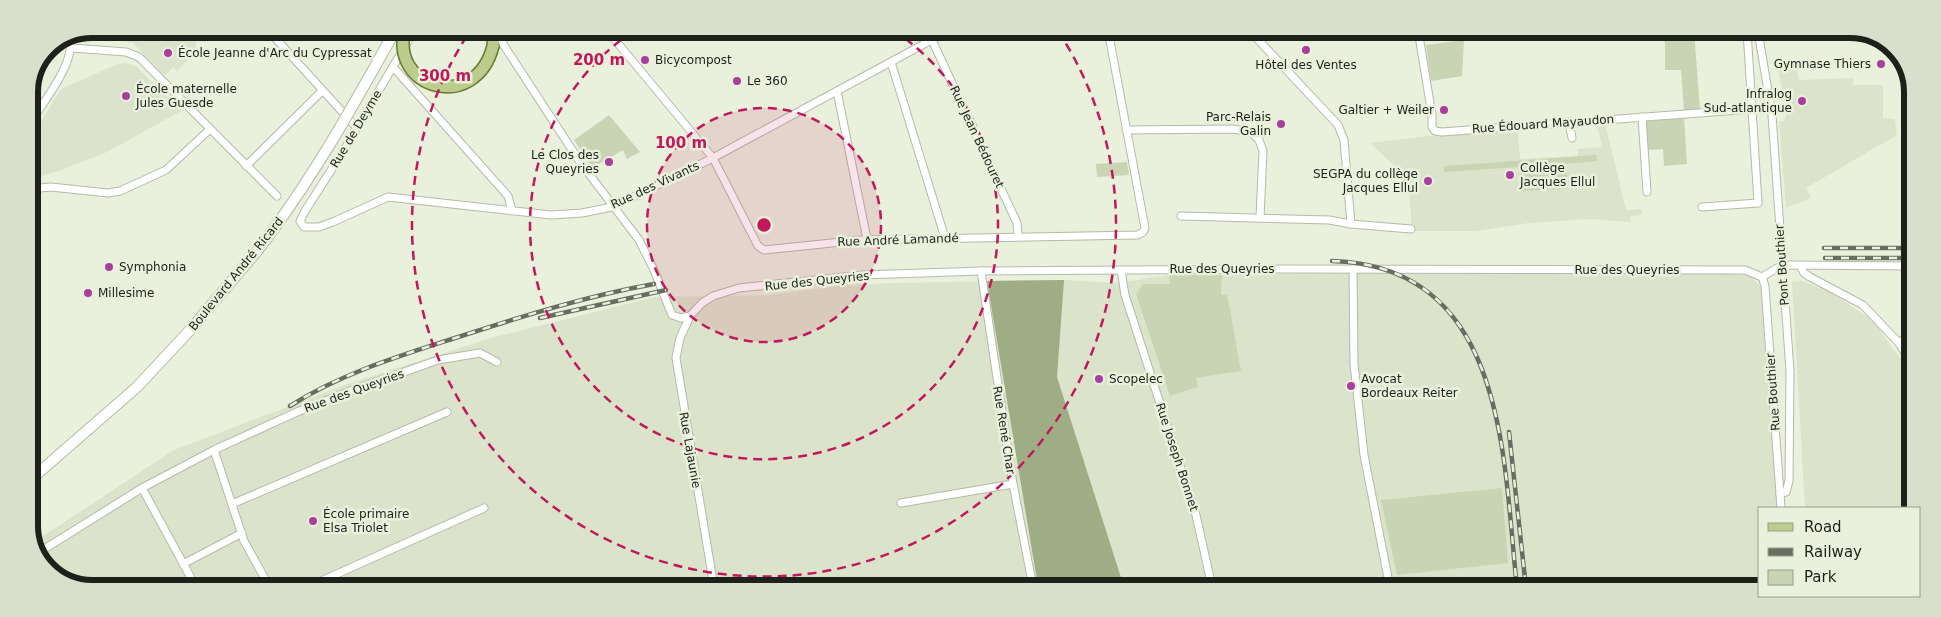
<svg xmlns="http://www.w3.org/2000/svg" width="1941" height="617" viewBox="0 0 1941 617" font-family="'DejaVu Sans',sans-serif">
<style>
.built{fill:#dbe4ca}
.green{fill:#c9d4b4}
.forest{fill:#9fad84}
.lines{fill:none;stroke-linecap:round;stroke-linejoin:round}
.minor-casing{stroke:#b4baa8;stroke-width:9}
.secondary-casing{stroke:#b4baa8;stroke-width:12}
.primary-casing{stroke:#667a32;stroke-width:14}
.minor{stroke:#fff;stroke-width:7}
.secondary{stroke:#fff;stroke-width:10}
.primary{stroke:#bbcc8c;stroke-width:11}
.rail-casing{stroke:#686d61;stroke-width:4.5}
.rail{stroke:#e9f0dc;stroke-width:2.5;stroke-dasharray:8;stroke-linecap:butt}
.minor-bridge-casing{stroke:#b4baa8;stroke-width:9;stroke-linecap:butt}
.secondary-bridge-casing{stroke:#b4baa8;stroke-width:12;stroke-linecap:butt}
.primary-bridge-casing{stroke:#667a32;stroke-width:14;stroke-linecap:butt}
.minor-bridge{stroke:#fff;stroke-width:7}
.secondary-bridge{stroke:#fff;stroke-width:10}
.primary-bridge{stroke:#bbcc8c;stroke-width:11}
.ring{fill:none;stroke:#c2185b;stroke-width:2.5;stroke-dasharray:9 6}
.poi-dot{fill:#aa3e9d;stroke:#e9f0dc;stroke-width:2}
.labels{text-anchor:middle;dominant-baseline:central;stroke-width:5;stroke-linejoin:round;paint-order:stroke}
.poi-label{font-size:12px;fill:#1e211a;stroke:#e9f0dc;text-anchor:start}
.street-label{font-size:12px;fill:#1e211a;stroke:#e9f0dc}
.rim{fill:none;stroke:#1e211a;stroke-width:6}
.centre{fill:#c2185b;stroke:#e9f0dc;stroke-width:2.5}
.ring-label{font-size:15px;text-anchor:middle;font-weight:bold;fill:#c2185b;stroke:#e9f0dc;stroke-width:5;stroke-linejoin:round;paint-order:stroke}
</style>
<rect width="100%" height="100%" fill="#e9f0dc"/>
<g class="built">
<path d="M123,29h73v22l-19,20 -4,-4 -8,9 -32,-33 -10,-2z"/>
<path d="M125,63l11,3 45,45 -74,41 -48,19 -30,8v-38l32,-52 57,-25z"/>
<path d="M1797,68l2,12 54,-2v7h30v33l12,1 2,16 -91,53 5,10 -25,10 -7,-87h5l3,-8 -9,-43z"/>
<path d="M1605,123l21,87 15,-1 1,6 -11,1 -1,6 -40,-3 -61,4 -52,8h-65l-3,-46 -8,-13 -31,-29 59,-7 89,-6 2,29 58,-3v-7l24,-2 -5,-23z"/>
<path d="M1745,270l16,17 18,221h-19v80l-1685,-2 -31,-19 -10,-25 140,-92 173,-66 144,-46 164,-41 115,-2 68,-9 54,-3 172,-3 54,3 51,-8z"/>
<path d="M1800,280l30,12 44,29 18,27 14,17 5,13 -1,130h-105l-13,-227 7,1z"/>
</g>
<g class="green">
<path d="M1665,31h29l6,79 -16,1 -3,-41h-16z"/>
<path d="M1464,40l-2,36 -31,5 -5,-36z"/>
<path d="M609,115l31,37 -13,7 -4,-9 -31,18 -18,-28z"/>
<path d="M1684,117l3,47 -23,2 -1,-17 -16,1 -2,-31z"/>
<path d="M1596,155l1,6 -35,3h4l2,24 -4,1 -43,2 -2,-24 -75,5v-6z"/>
<path d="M1127,162l2,13 -32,2 -1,-13z"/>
<path d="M1169,275h53l-1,20h5l2,4 13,72 -45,7 2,9 -28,9 -34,-102 7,-10h27z"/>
<path d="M1502,488l6,75 -111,12 -16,-75z"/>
</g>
<path class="forest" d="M1064,280l-7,97 67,210h-85l-3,-13 -49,-293z"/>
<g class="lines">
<defs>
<g id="minor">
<path d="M267,29l90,99"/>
<path d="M415,29l-71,121 -39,61 -5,10 4,6h15l14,-5 55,-25 163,18 31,-2 30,-6 97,-47 241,-130"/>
<path d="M500,29l3,15 77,118 59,78 15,30 18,45 9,3 9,-2"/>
<path d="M606,29l107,129 45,88 6,4 97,-10 277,-5 5,-3 2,-4 -37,-198"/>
<path d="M1418,30l14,85v12l3,4 7,1 311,-23"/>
<path d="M1758,31l14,84"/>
<path d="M932,40l85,183 1,12"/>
<path d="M72,48l54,4 13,5 138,139"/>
<path d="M891,62l54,176"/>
<path d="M394,68l114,128 4,15"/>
<path d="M837,91l30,148"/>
<path d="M1642,117l5,75"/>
<path d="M1569,122l3,16"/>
<path d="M29,125c12,-20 49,-65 40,-87"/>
<path d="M1126,130l107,-1 18,3 8,8 4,11 -3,66"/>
<path d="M246,166l76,-75"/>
<path d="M29,189l22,-2 57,6 12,-2 46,-21 43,-40"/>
<path d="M1702,207l56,-4 -11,-172"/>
<path d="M1181,216l148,4 22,4 -7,-84 -6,-15 -89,-95"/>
<path d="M1351,224l60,5"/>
<path d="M1801,267l3,6 6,4 53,28 36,38 12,-10"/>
<path d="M1353,269l1,95 10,91 26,133"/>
<path d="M1121,270l4,25 71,220 16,72"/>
<path d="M981,271l32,213 20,103"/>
<path d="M1762,277l3,9 16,222"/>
<path d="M1762,277l15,-9 13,-3 121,1"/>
<path d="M1899,343l12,20"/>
<path d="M214,450l30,91 25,45"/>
<path d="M142,488l48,88"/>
<path d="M1780,494l6,-2 3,-11 1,-110"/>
<path d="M901,503l112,-19"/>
<path d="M232,504l215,-92"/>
<path d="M38,553l104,-65 72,-38 83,-38 56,-22 85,-30 42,-7 17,9"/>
<path d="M183,564l59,-31"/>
<path d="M310,586l174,-78"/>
<path d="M714,587l-38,-229 4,-20 10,-22 12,-13 11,-7 26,-8 124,-13 118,-4 307,-2 457,1 17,7"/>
</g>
<path id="secondary" d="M29,481l108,-94 54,-58 66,-78"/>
<path id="primary" d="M493,46l2,-17"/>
</defs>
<use href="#minor" class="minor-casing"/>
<use href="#secondary" class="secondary-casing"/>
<use href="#primary" class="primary-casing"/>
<use href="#minor" class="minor"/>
<use href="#secondary" class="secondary"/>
<use href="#primary" class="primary"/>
<defs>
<g id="rail">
<path d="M1824,248h87"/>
<path d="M1825,258h86"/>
<path d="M1332,261c176,5 171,199 185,327"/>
<path d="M540,318l126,-28"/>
<path d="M290,406c50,-32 109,-50 165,-68 65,-21 131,-42 199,-54"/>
<path d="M1509,432l17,156"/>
</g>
</defs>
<use href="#rail" class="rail-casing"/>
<use href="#rail" class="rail"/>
<defs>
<path id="minor-bridge" d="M1772,115l18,256"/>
<path id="secondary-bridge" d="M257,251c54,-69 96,-145 139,-222"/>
<path id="primary-bridge" d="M405,29c-16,61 71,84 88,17"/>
</defs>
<use href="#minor-bridge" class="minor-bridge-casing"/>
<use href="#secondary-bridge" class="secondary-bridge-casing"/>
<use href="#primary-bridge" class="primary-bridge-casing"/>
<use href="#minor-bridge" class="minor-bridge"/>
<use href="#secondary-bridge" class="secondary-bridge"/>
<use href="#primary-bridge" class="primary-bridge"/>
</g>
<circle cx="764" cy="225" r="117" fill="#c2185b" fill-opacity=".12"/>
<g class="ring">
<circle cx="764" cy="225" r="117"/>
<path d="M893 30A234 234 0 1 1 635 30"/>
<path d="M1058 31A352 352 0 1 1 470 31"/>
</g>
<g class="poi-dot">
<circle cx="1306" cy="50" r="5"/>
<circle cx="168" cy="53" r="5"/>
<circle cx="645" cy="60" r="5"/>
<circle cx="1881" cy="64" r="5"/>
<circle cx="737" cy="81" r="5"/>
<circle cx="126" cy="96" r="5"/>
<circle cx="1802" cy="101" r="5"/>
<circle cx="1444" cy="110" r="5"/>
<circle cx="1281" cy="124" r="5"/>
<circle cx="609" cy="162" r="5"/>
<circle cx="1510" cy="175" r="5"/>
<circle cx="1428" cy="181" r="5"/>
<circle cx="109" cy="267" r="5"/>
<circle cx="88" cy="293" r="5"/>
<circle cx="1099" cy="379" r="5"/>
<circle cx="1351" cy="386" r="5"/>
<circle cx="313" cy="521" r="5"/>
</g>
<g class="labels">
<g class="poi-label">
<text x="178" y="53">École Jeanne d'Arc du Cypressat</text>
<text x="655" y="60">Bicycompost</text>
<text x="1871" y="64" text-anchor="end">Gymnase Thiers</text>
<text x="1306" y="65" text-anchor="middle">Hôtel des Ventes</text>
<text x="747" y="81">Le 360</text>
<text x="136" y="89">École maternelle<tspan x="136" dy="14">Jules Guesde</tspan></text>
<text x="1792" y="94" text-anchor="end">Infralog<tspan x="1792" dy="14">Sud-atlantique</tspan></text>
<text x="1434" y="110" text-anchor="end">Galtier + Weiler</text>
<text x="1271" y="117" text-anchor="end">Parc-Relais<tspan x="1271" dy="14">Galin</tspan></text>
<text x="599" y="155" text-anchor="end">Le Clos des<tspan x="599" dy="14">Queyries</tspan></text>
<text x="1520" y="168">Collège<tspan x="1520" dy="14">Jacques Ellul</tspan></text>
<text x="1418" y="174" text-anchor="end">SEGPA du collège<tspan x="1418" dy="14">Jacques Ellul</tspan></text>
<text x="119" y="267">Symphonia</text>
<text x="98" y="293">Millesime</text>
<text x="1109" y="379">Scopelec</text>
<text x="1361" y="379">Avocat<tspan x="1361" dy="14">Bordeaux Reiter</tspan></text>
<text x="323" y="514">École primaire<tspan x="323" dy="14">Elsa Triolet</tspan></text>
</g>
<g class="street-label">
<text transform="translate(1543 124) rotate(-4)">Rue Édouard Mayaudon</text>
<text transform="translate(356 129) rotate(-59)">Rue de Deyme</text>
<text transform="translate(977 137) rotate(65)">Rue Jean Bédouret</text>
<text transform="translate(655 185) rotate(-25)">Rue des Vivants</text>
<text transform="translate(898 240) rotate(-2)">Rue André Lamandé</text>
<text transform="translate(1782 265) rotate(-94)">Pont Bouthier</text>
<text x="1222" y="269">Rue des Queyries</text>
<text x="1627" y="270">Rue des Queyries</text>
<text transform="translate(236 274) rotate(-51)">Boulevard André Ricard</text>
<text transform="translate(817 281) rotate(-6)">Rue des Queyries</text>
<text transform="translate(354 391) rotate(-20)">Rue des Queyries</text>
<text transform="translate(1773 392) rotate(-94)">Rue Bouthier</text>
<text transform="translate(1004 430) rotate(81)">Rue René Char</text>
<text transform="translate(690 450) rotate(80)">Rue Lajaunie</text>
<text transform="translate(1177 457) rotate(72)">Rue Joseph Bonnet</text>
</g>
</g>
<path d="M0 0H1941V617H0ZM92 38H1850A54 54 0 0 1 1904 92V526A54 54 0 0 1 1850 580H92A54 54 0 0 1 38 526V92A54 54 0 0 1 92 38Z" fill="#d9dfcc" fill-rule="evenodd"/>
<path class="rim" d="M92 38H1850A54 54 0 0 1 1904 92V526A54 54 0 0 1 1850 580H92A54 54 0 0 1 38 526V92A54 54 0 0 1 92 38Z"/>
<circle cx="764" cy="225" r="8" class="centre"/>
<g class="ring-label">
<text x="599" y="65">200 m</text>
<text x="445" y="81">300 m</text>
<text x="681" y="148">100 m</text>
</g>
<rect x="1758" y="507" width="162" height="90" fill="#e9f0dc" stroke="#989d8e"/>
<rect x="1768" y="523" width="25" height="8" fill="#bbcc8c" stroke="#989d8e"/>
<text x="1804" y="532" font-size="15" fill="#1e211a">Road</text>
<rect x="1768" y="548" width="25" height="8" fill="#686d61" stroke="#989d8e"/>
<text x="1804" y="557" font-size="15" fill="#1e211a">Railway</text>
<rect x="1768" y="570" width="25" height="15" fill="#c9d4b4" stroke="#989d8e"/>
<text x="1804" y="582" font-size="15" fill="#1e211a">Park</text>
</svg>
